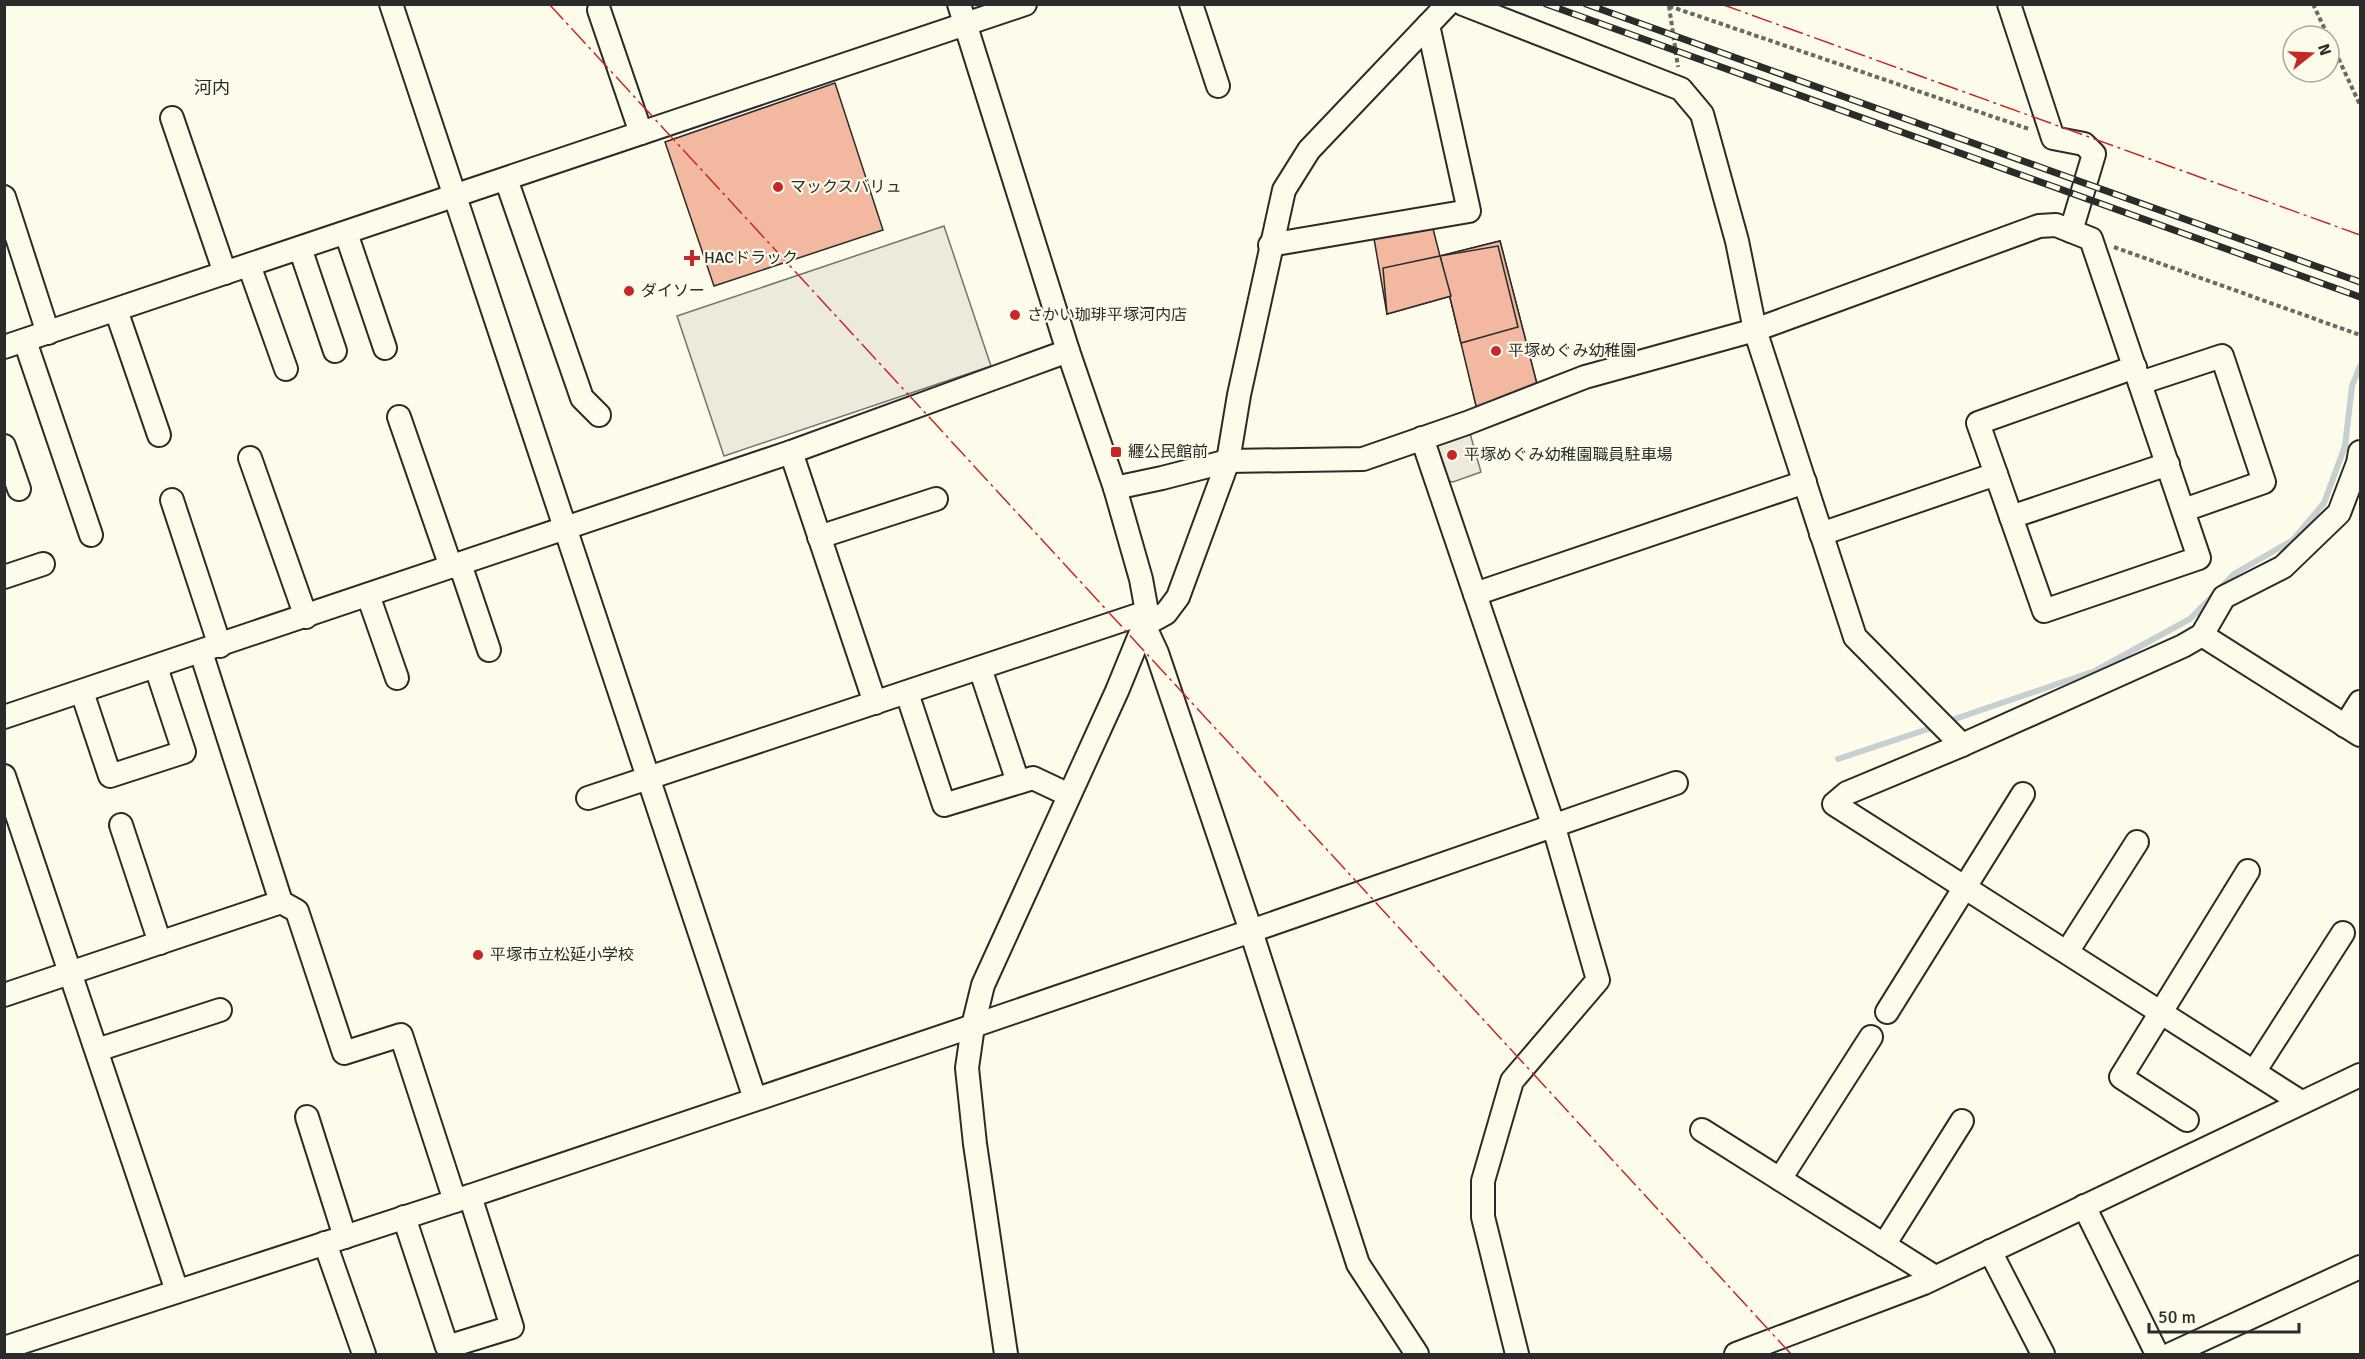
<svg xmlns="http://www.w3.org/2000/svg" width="2365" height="1359" viewBox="0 0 2365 1359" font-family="Signika,'Noto Sans JP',sans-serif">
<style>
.parking{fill:#eceadb;stroke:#74746e;stroke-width:1.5}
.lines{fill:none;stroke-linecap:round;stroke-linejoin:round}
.stream{stroke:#c7d0d0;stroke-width:6}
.building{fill:#f2b8a0;stroke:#2b2b2b;stroke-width:1.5}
.minor-casing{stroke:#2b2b2b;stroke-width:26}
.path{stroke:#6a6964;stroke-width:4;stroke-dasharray:4.5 3;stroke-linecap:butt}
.minor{stroke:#fdfbea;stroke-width:22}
.rail-casing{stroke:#2b2b2b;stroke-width:7}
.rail{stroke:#fdfbea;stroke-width:4.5;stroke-dasharray:14;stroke-linecap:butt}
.power{stroke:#c62828;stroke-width:1.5;stroke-dasharray:21 4.5 3 4.5;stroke-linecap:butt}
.poi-dot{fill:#c62828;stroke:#fdfbea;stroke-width:2}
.labels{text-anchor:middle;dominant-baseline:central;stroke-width:4.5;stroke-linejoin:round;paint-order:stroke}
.poi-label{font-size:16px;fill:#2b2b2b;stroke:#fdfbea;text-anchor:start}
.neighbourhood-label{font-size:18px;fill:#2b2b2b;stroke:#fdfbea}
</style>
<rect width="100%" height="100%" fill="#fdfbea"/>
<g class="parking">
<path d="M944,226l47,140 -267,90 -47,-140z"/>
<path d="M1467,423l14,49 -28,10 -17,-4 -14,-40z"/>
</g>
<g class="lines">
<g class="stream">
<path d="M1946,722l149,-51 95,-52 44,-45 59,-34 31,-37 21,-57 7,-60 8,-20"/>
<path d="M1838,759l99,-33"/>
</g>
</g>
<g class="building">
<path d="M835,83l48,147 -169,56 -49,-144z"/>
<path d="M1430,217l10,39 60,-15 38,147 -60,26 -27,-118 -64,18 -15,-87z"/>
<path d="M1500,241l38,147 -60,26 -38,-158z"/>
<path d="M1498,246l20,81 -57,16 -21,-87z"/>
<path d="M1440,256l11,40 -64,18 -4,-46z"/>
</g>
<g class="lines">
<defs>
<g id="minor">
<path d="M391,4l364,1095"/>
<path d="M959,4l109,347 47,137 26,91 6,33 -3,13 -27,66 -134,294 -10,41 -6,42 8,76 31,210"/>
<path d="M1191,4l27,82"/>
<path d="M1463,4l218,85 21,25 35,127 18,89 100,307 107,108"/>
<path d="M2009,4l44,134 31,6 10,10 -23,77"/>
<path d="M599,10l42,123"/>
<path d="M172,118l53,155"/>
<path d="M506,179l76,219 17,17"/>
<path d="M4,197l44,136"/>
<path d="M346,233l39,115"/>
<path d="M1270,245l199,-34 -41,-186"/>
<path d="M300,248l35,103"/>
<path d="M249,265l37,104"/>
<path d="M116,310l43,125"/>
<path d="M25,341l66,194"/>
<path d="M4,347l1021,-343"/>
<path d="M2140,383l82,-27 42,126 -80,28"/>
<path d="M399,417l52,150"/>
<path d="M1422,438l131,386 45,156 -86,101 -29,100v36l34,137"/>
<path d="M4,446l15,43"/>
<path d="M791,452l84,251"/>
<path d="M250,458l56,159"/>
<path d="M1996,474l-18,-51 157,-56"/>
<path d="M1115,488l47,-10 66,-17 135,-2 104,-36 118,-46 170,-47 284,-104 17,-1 35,14 108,319 -155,53 -48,-137 -175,60"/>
<path d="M172,500l48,146"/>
<path d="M2011,517l157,-53"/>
<path d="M819,537l117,-38"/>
<path d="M460,564l29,86"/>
<path d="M4,577l39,-13"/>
<path d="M1475,594l330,-112"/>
<path d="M368,595l29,83"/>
<path d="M2202,635l158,100"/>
<path d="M201,652l80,250 16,9 47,142 57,-18 54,166"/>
<path d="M980,668l38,114"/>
<path d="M82,692l28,84 74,-24 -28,-85"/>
<path d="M907,693l37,112 89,-27 36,17"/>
<path d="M4,717l787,-265 277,-101"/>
<path d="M2345,726l15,-24"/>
<path d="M4,776l173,515"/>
<path d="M588,798l559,-186"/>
<path d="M121,825l39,118"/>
<path d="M2067,952l70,-110"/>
<path d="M4,995l277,-93"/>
<path d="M1887,1012l136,-218"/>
<path d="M97,1050l123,-40"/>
<path d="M2254,1072l89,-139"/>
<path d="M2301,1102l-467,-298 13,-11 115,-48 221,-99 19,-11 22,-38 59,-30 56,-54 19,-50 2,-11"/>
<path d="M307,1117l38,120"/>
<path d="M2187,1120l-66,-43 127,-206"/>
<path d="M1702,1130l233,147"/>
<path d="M1780,1179l91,-142"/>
<path d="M2084,1206l73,148"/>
<path d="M404,1217l43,130 65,-20 -42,-131"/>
<path d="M325,1243l39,111"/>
<path d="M1884,1245l78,-124"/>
<path d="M1990,1251l53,103"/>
<path d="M4,1348l451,-147 518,-175 278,-95 425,-148"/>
<path d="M1417,1354l-59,-90 -107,-333 -94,-278 -13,-28 22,-12 12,-16 50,-136 11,-66 45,-205 25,-40 139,-146"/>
<path d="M1736,1354l188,-71 436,-208"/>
<path d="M2171,1354l189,-87"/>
</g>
</defs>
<use href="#minor" class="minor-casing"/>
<g class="path">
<path d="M2313,4l15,32"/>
<path d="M1669,6l360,123"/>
<path d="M1669,6l9,61"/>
<path d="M2329,38l31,67"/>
<path d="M2114,247l246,88"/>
</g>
<use href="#minor" class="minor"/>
<defs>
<g id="rail">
<path d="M1546,4l814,293"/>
<path d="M1586,4l774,278"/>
</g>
</defs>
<use href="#rail" class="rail-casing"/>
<use href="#rail" class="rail"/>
<g class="power">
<path d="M549,4l1242,1350"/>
<path d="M1721,4l639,231"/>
</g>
</g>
<g class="poi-dot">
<circle cx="778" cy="187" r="6"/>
<path d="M689 249h6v6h6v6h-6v6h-6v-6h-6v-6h6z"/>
<circle cx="629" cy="291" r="6"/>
<circle cx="1015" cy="315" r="6"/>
<circle cx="1496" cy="351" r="6"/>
<rect x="1110" y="446" width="12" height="12" rx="3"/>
<circle cx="1452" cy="455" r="6"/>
<circle cx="478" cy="955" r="6"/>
</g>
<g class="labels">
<g class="poi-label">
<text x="790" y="187">マックスバリュ</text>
<text x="704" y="258">HACドラック</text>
<text x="641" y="291">ダイソー</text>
<text x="1027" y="315">さかい珈琲平塚河内店</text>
<text x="1508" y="351">平塚めぐみ幼稚園</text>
<text x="1128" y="452">纒公民館前</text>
<text x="1464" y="455">平塚めぐみ幼稚園職員駐車場</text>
<text x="490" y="955">平塚市立松延小学校</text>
</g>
<g class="neighbourhood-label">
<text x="212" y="88">河内</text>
</g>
</g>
<rect width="2365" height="1359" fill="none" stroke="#2b2b2b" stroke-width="12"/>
<g transform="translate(2311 54) rotate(72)"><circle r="28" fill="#fdfbea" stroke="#a9a89e" stroke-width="1.5"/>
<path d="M0-4.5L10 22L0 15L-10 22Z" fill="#c62828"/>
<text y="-9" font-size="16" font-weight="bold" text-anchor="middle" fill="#2b2b2b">N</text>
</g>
<path d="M2149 1323v9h150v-9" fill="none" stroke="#2b2b2b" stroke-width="3"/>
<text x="2158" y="1323" font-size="18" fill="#2b2b2b" stroke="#fdfbea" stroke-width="4.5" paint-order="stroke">50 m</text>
</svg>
